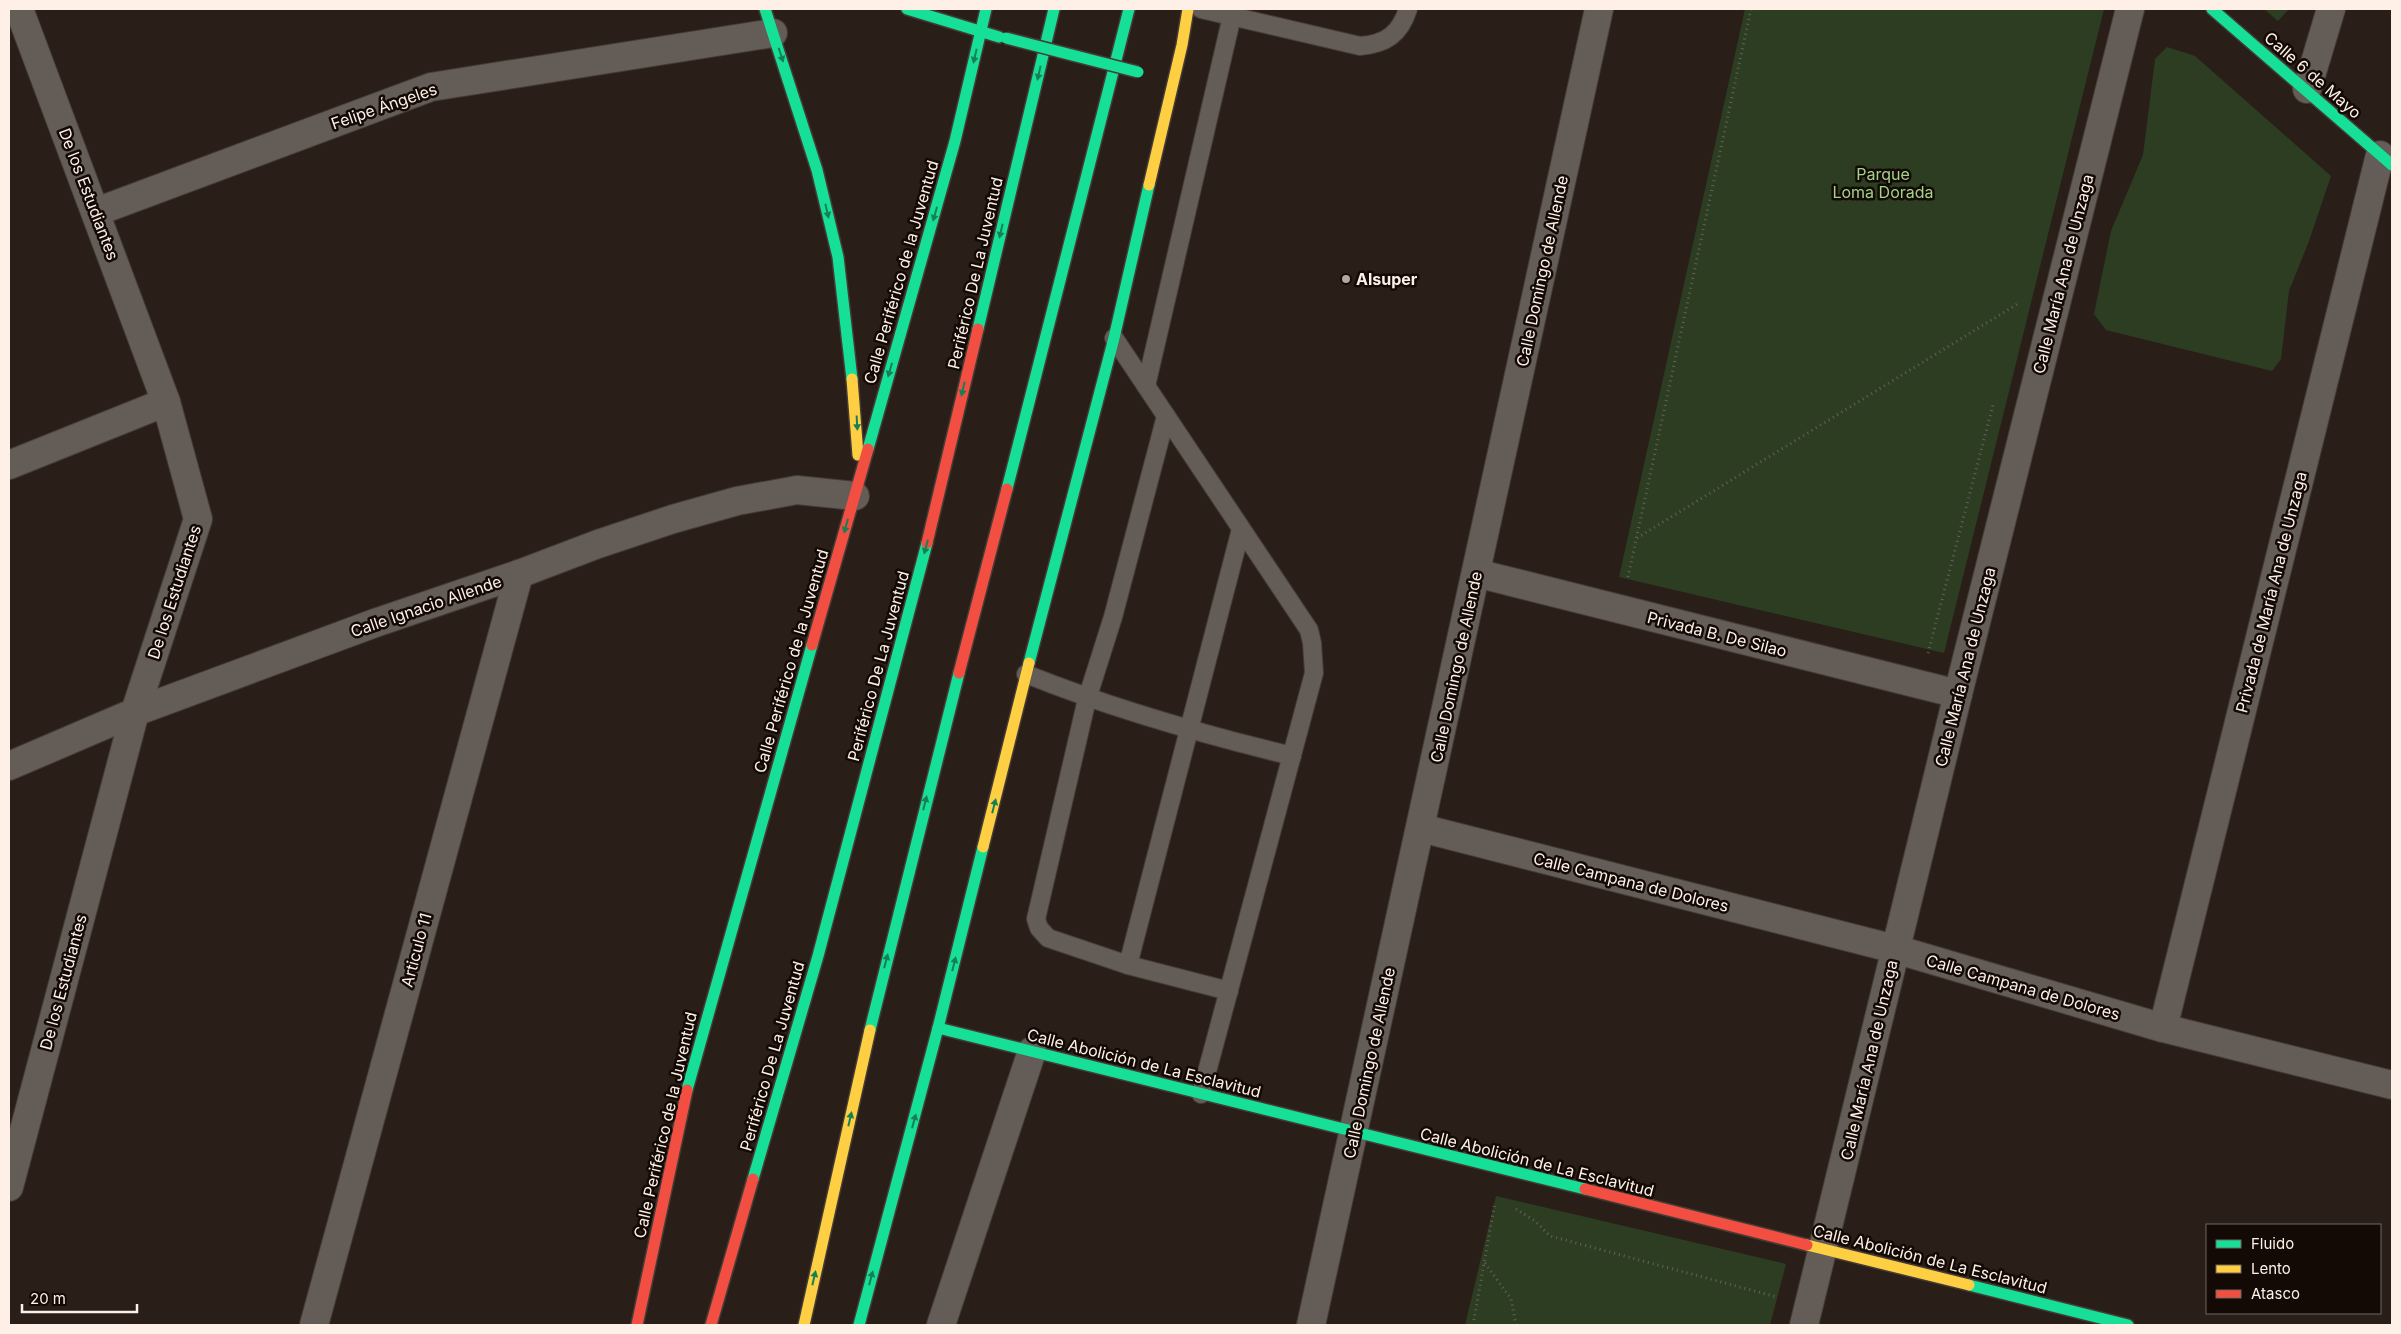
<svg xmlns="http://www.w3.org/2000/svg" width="2401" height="1334" viewBox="0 0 2401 1334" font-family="Inter,sans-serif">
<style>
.green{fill:#2d3d22}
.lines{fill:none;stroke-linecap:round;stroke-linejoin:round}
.lane-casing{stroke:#453c36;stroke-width:20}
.street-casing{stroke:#453c36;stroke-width:30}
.fast-casing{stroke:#453c36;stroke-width:14}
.slow-casing{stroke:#453c36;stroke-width:14}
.jam-casing{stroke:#453c36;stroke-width:14}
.path{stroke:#675f59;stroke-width:3;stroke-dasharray:1 4;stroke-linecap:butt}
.lane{stroke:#645c57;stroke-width:18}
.street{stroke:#645c57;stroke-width:28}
.fast{stroke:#16e098;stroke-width:11}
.slow{stroke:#ffcf43;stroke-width:11}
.jam{stroke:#f24e42;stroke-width:11}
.fast-bridge-casing{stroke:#453c36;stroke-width:14;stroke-linecap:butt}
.fast-bridge{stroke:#16e098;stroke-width:11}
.oneway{fill:#158056}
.poi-dot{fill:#b3a79f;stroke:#130a05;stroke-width:2}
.labels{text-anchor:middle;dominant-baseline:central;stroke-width:5;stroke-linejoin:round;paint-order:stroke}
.street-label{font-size:16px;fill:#fef0e7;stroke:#130a05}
.park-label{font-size:16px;fill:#a3d28a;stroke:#130a05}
.poi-label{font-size:16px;font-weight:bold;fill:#fef0e7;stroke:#130a05;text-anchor:start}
</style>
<rect width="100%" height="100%" fill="#291f18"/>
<g class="green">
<path d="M1745,9h359l-160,644 -325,-76z"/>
<path d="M2264,9h25l-11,12z"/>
<path d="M2167,47l28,9 136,120 -22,65 -20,50 -8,68 -9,12 -166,-41 -12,-16 17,-83 32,-76 12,-96z"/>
<path d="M1496,1196l290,68 -16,61h-305z"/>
</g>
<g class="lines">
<defs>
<g id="lane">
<path d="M1201,9l159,37c26,-2 40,-12 48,-37"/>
<path d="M1114,338l195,292 3,13 2,30 -113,421"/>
<path d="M1146,386l86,-370"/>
<path d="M1166,416l-53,201 -26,82 -51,220 3,9 9,10 80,27 101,26"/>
<path d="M1026,674c87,35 175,60 266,82"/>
<path d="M1128,965l113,-436"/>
</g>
<g id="street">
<path d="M2307,89l24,-80"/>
<path d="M96,212l335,-125 342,-54"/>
<path d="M9,465l157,-63"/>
<path d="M1476,573l482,121"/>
<path d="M9,766l126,-54 240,-89 144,-49 79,-30 75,-25 64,-18 60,-11 58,6"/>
<path d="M1421,828l474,121 268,79 229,57"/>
<path d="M2163,1028l217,-873"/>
<path d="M9,1187l126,-475 63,-193 -32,-117 -147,-393"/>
<path d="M314,1325l205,-751"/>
<path d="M941,1325l91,-274"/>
<path d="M1311,1325l288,-1316"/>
<path d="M1804,1325l154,-631 172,-685"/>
</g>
<g id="fast">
<path d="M765,9l52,161 21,87 14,122"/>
<path d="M907,9l92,28"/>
<path d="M2212,9l180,156"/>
<path d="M978,329l76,-320"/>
<path d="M868,449l87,-308 31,-132"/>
<path d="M1007,489l122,-480"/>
<path d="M1029,663l85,-325 35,-153"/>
<path d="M938,1028l647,161"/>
<path d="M870,1030l89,-357"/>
<path d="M687,1090l125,-445"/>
<path d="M753,1179l65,-223 109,-413"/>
<path d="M1969,1285l159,40"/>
<path d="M859,1325l79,-297 45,-181"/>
</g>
<g id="slow">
<path d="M1149,185l33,-140 6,-36"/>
<path d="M852,379l6,76"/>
<path d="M983,847l46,-184"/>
<path d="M1807,1245l162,40"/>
<path d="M804,1325l66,-295"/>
</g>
<g id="jam">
<path d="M927,543l51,-214"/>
<path d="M812,645l56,-196"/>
<path d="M959,673l48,-184"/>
<path d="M1585,1189l222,56"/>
<path d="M637,1325l50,-235"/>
<path d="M711,1325l42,-146"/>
</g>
</defs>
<use href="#lane" class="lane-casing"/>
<use href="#street" class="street-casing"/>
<use href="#fast" class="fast-casing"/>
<use href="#slow" class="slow-casing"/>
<use href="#jam" class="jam-casing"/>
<g class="path">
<path d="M1637,538l382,-235"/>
<path d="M1628,577l123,-568"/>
<path d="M1928,653l65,-248"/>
<path d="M1516,1209l19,12 15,15 227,61"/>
<path d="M1485,1263l26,36 5,26"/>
<path d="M1473,1325l22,-123"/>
</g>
<use href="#lane" class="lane"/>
<use href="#street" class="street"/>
<use href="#fast" class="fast"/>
<use href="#slow" class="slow"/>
<use href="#jam" class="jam"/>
<defs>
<path id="fast-bridge" d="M1006,38l132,34"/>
</defs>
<use href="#fast-bridge" class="fast-bridge-casing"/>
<use href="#fast-bridge" class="fast-bridge"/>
</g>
<defs><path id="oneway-solid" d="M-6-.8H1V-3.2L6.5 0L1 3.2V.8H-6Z" transform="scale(1.25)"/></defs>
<g class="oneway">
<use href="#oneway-solid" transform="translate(781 55) rotate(72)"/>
<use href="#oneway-solid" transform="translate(975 56) rotate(103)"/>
<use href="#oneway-solid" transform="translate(1039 73) rotate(103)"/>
<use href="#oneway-solid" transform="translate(827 211) rotate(77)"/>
<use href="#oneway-solid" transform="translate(935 214) rotate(106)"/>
<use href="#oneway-solid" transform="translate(1001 231) rotate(103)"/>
<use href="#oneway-solid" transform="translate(890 370) rotate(106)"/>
<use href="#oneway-solid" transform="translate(963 389) rotate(103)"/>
<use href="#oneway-solid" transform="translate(857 423) rotate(87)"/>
<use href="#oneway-solid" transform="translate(846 526) rotate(105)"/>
<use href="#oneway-solid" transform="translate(926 547) rotate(105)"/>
<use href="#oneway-solid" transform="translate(925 803) rotate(-76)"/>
<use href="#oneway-solid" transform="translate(994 806) rotate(-76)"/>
<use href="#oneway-solid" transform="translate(886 961) rotate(-76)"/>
<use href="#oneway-solid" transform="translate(954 964) rotate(-76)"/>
<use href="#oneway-solid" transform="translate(850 1119) rotate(-77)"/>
<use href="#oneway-solid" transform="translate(914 1121) rotate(-75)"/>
<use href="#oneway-solid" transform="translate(814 1278) rotate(-77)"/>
<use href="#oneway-solid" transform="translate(871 1278) rotate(-75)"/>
</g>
<circle class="poi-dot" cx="1346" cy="279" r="5"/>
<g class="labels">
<g class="street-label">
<text transform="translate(2313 75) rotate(41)">Calle 6 de Mayo</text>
<text transform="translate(384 106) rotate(-19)">Felipe Ángeles</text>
<text transform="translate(89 194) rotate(69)">De los Estudiantes</text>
<text transform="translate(1542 271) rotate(-78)">Calle Domingo de Allende</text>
<text transform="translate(901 272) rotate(-74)">Calle Periférico de la Juventud</text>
<text transform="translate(975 273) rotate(-77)">Periférico De La Juventud</text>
<text transform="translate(2063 274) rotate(-76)">Calle María Ana de Unzaga</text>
<text transform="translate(174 592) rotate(-72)">De los Estudiantes</text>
<text transform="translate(2271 592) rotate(-76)">Privada de María Ana de Unzaga</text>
<text transform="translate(426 606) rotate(-19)">Calle Ignacio Allende</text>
<text transform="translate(1717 634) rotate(14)">Privada B. De Silao</text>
<text transform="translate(791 661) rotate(-74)">Calle Periférico de la Juventud</text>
<text transform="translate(878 666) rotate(-75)">Periférico De La Juventud</text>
<text transform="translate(1456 667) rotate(-78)">Calle Domingo de Allende</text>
<text transform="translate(1965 667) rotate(-76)">Calle María Ana de Unzaga</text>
<text transform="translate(1631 882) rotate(14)">Calle Campana de Dolores</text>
<text transform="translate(416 950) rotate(-75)">Articulo 11</text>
<text transform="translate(63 982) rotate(-75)">De los Estudiantes</text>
<text transform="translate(2023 987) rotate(16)">Calle Campana de Dolores</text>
<text transform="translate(772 1056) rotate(-74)">Periférico De La Juventud</text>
<text transform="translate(1869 1060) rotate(-77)">Calle María Ana de Unzaga</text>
<text transform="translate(1144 1063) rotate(14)">Calle Abolición de La Esclavitud</text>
<text transform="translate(1369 1063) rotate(-78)">Calle Domingo de Allende</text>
<text transform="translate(665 1125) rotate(-77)">Calle Periférico de la Juventud</text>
<text transform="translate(1537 1162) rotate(14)">Calle Abolición de La Esclavitud</text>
<text transform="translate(1930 1259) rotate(14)">Calle Abolición de La Esclavitud</text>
</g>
<g class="park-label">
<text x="1883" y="174">Parque<tspan x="1883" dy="18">Loma Dorada</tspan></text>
</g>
<g class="poi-label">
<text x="1356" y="279">Alsuper</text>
</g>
</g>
<rect width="2401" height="1334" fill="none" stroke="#fef0e7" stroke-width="20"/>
<rect x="2206" y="1224" width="175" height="90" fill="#130a05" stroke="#71665f"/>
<rect x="2216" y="1240" width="25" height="8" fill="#16e098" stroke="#71665f"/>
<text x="2251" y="1249" font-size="15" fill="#fef0e7">Fluido</text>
<rect x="2216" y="1265" width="25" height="8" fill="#ffcf43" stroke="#71665f"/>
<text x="2251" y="1274" font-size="15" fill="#fef0e7">Lento</text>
<rect x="2216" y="1290" width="25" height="8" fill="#f24e42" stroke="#71665f"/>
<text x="2251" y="1299" font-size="15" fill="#fef0e7">Atasco</text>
<path d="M22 1304v8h115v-8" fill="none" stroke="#fef0e7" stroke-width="2.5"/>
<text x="30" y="1304" font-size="15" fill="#fef0e7" stroke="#130a05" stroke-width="4" paint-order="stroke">20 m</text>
</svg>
